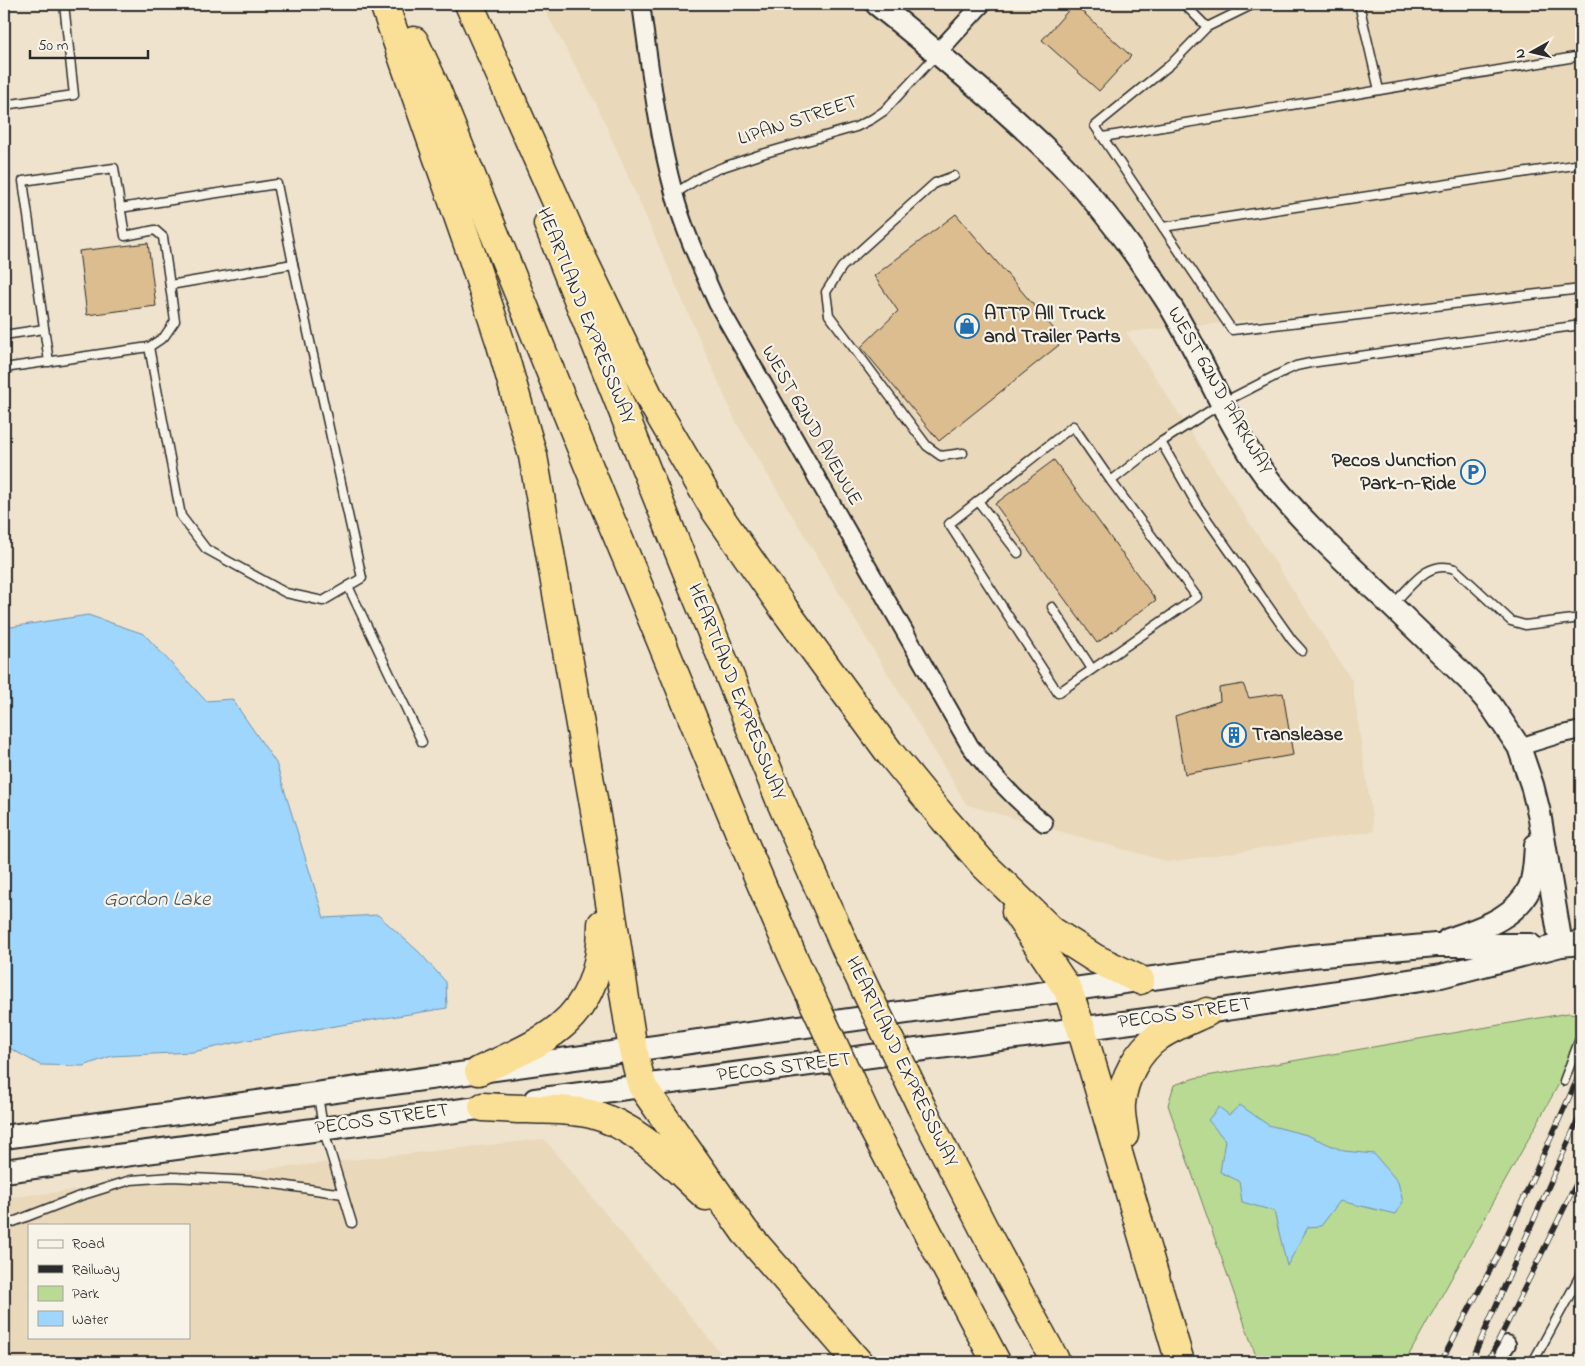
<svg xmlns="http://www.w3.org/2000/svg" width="1585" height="1366" viewBox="0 0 1585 1366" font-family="'Indie Flower',sans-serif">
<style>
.built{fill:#e9d8ba;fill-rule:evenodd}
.green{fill:#b9da93;stroke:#72825f}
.water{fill:#9fd6fe;stroke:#7192aa}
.building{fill:#dbbd8f;stroke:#2b2b2b}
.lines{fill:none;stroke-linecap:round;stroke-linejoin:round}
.lane-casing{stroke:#2b2b2b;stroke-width:11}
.street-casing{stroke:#2b2b2b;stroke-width:20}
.secondary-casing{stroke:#2b2b2b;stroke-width:26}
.highway-casing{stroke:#2b2b2b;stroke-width:31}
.lane{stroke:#f7f3e8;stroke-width:8}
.street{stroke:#f7f3e8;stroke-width:16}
.secondary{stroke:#f7f3e8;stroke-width:22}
.highway{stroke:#fadf96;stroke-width:28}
.rail-casing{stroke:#2b2b2b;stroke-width:5.5}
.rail{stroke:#f7f3e8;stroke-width:4;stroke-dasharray:11;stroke-linecap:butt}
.highway-bridge-casing{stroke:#2b2b2b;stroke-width:31;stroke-linecap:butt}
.highway-bridge{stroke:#fadf96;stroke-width:28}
.labels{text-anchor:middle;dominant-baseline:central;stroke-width:4.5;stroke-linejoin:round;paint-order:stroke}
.street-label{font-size:20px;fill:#2b2b2b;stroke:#f7f3e8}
.poi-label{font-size:20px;font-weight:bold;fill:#2b2b2b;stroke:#f7f3e8;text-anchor:start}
.water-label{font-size:21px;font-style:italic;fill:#485660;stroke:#f7f3e8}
</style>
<rect width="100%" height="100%" fill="#efe3cd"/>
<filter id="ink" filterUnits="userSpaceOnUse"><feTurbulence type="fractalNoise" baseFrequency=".02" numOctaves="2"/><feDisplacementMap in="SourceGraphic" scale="10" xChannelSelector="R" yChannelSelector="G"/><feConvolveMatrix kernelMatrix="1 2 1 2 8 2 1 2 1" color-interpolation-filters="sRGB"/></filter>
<g filter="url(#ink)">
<g class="built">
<path d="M541,4h1040v285l-455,43 226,349 22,150 -205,31 -202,-57 -231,-383 -140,-319z"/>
<path d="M544,1139l184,223h-724v-164zM29,1225h160v112h-160z"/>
</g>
<path class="green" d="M1568,1013l12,1 1,2v28l-176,318h-147l-90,-257 6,-20 21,-7z"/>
<g class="water">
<path d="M88,615l56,19 62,67 26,-2 44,64 48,155 54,-3 41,37 27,30 1,26 -199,32 -55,12 -81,4 -29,10 -43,-1 -36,-20v-417z"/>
<path d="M1240,1105l28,20 39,10 37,16 30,3 24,28 5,20 -8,12 -55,-13 -19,25 -13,1 -21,39 -13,-55 -32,-9 -3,-21 -19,-9 5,-32 -17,-20 11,-13 10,8z"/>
</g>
<g class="building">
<path d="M1074,4l57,52 -32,35 -57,-51z"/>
<path d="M956,214l108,127 -125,100 -78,-94 37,-36 -24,-35z"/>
<path d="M148,243l8,63 -69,9 -8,-64z"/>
<path d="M1054,460l102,140 -59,43 -102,-139z"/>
<path d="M1243,684l6,14 34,-5 10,62 -108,19 -10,-58 45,-15 -1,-13z"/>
</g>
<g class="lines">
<defs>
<g id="lane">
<path d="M1184,4l23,23 -36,37 -76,62 137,204 349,-41"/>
<path d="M1359,4l20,86"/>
<path d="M1207,27l47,-23"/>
<path d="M4,105l70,-10 -10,-91"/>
<path d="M1103,137l478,-81"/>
<path d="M954,176l-19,7 -93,84 -16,25 3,23 98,131 14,10 22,-3"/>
<path d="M674,194l30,-19 19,-8 39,-13 94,-27 16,-8 12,-8 53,-57"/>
<path d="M120,208l157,-24 16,80"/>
<path d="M1163,227l418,-63"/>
<path d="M4,335l40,-6"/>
<path d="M149,347l32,169 25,33 80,44 37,8 39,-23 -69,-314 -123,21"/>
<path d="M4,368l145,-21 15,-10 11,-16 -12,-84 -8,-7 -30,6 -11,-68 -91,13 26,181"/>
<path d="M1161,442l36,63 95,135 10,11"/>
<path d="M1111,481l86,116 -139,96 -109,-169 124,-98 38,55 50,-39 61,-39 61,-31 13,-6 14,-3 271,-38"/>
<path d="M978,501l40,52"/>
<path d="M348,586l74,156"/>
<path d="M1393,604c18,-17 34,-45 62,-35l56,52 14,4 56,-7"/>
<path d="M1052,607l40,62"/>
<path d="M1564,1081l17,-45"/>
<path d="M318,1095l5,33 29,95"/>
<path d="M4,1224l9,-2 67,-26 51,-16 41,-3 82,4 89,13"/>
<path d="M1533,1362l48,-88"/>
</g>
<g id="street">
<path d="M641,4c9,63 16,127 33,189 10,38 27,74 43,110l253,443c22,29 45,54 74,77"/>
<path d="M938,52l44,-48"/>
<path d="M1519,747l39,-12 23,-5"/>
<path d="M1495,1362l12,-18"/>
</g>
<g id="secondary">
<path d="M877,4c59,47 118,96 173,149 44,42 81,93 114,143 38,58 60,124 101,179 30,39 66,73 101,106 35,34 71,68 106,102l18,21 29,43 13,38 7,28 22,132"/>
<path d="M1448,940c30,-11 68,-21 82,-53 5,-13 5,-28 6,-42"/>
<path d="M535,1100l672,-88 234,-36 120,-31 20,-2"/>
<path d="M4,1137l1308,-181 124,-11h94"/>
<path d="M4,1171l497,-66"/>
</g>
<g id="highway">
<path d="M384,4l88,252 28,85 33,115 68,389 32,205 9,36 103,146 113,130"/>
<path d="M469,4l105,237 75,156 66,113 69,99 105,143 55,67 40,46 68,66 44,28 44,21"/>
<path d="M414,41l20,43 172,425c65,151 123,305 190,455"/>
<path d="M548,224l146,365 87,213 66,149"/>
<path d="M1016,912l52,78 13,38 99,334"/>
<path d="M479,1071c27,-13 58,-25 81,-44 31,-25 42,-64 42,-103"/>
<path d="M921,1106l62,121 73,135"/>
<path d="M483,1107c15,1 31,2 46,2 21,1 41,0 62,5 46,11 81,51 115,82"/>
<path d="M867,1117l129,245"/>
<path d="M1124,1135c-1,-10 -4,-21 -3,-31 2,-26 17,-53 38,-68 15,-10 33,-17 48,-24"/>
</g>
</defs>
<use href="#lane" class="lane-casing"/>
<use href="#street" class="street-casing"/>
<use href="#secondary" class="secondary-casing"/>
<use href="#highway" class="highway-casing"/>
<use href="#lane" class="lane"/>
<use href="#street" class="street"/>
<use href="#secondary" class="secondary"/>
<use href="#highway" class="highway"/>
<defs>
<g id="rail">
<path d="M1441,1362l57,-107 83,-184"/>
<path d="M1471,1362l110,-249"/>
<path d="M1488,1362l93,-188"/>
</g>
</defs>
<use href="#rail" class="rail-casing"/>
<use href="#rail" class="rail"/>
<defs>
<g id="highway-bridge">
<path d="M847,951l74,155"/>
<path d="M796,964l71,153"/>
</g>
</defs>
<use href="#highway-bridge" class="highway-bridge-casing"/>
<use href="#highway-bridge" class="highway-bridge"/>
</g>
</g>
<defs>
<symbol id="shop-ring" viewBox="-11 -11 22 22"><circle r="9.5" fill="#f7f3e8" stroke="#1f6fb2" stroke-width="1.5"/><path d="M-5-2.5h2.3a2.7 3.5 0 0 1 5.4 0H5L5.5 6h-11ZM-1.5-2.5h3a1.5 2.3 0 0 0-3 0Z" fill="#1f6fb2"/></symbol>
<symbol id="parking-ring" viewBox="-11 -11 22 22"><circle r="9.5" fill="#f7f3e8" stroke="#1f6fb2" stroke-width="1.5"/><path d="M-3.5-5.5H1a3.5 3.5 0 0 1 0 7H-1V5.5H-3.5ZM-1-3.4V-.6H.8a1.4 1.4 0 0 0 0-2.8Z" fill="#1f6fb2"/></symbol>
<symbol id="building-ring" viewBox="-11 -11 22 22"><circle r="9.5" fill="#f7f3e8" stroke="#1f6fb2" stroke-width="1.5"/><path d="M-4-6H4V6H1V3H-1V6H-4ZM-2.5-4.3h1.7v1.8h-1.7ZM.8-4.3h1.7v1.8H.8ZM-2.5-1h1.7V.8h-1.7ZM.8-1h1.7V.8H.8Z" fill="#1f6fb2"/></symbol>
</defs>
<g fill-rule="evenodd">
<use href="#shop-ring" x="953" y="312" width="28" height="28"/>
<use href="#parking-ring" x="1459" y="458" width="28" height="28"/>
<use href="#building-ring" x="1220" y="721" width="28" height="28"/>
</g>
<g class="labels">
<g class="street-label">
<text transform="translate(798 121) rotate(-18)">LIPAN STREET</text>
<text transform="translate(585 316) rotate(68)">HEARTLAND EXPRESSWAY</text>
<text transform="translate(1219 391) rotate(60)">WEST 62ND PARKWAY</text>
<text transform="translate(811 426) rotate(60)">WEST 62ND AVENUE</text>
<text transform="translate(736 692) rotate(68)">HEARTLAND EXPRESSWAY</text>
<text transform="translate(1185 1014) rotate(-8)">PECOS STREET</text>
<text transform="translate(901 1062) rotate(64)">HEARTLAND EXPRESSWAY</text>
<text transform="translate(784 1068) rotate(-7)">PECOS STREET</text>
<text transform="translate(382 1120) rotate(-8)">PECOS STREET</text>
</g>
<g class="poi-label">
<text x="984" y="314">ATTP All Truck<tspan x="984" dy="23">and Trailer Parts</tspan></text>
<text x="1456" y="461" text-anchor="end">Pecos Junction<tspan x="1456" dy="23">Park-n-Ride</tspan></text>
<text x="1252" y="735">Translease</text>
</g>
<g class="water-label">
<text x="157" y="900">Gordon Lake</text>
</g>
</g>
<rect width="1585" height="1366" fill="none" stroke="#f7f3e8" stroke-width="20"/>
<rect x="10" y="10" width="1565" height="1346" fill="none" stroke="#2b2b2b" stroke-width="2" filter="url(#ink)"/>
<rect x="28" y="1224" width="162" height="115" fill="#f7f3e8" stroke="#a5a39c"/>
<rect x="38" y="1240" width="25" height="8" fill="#f7f3e8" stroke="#a5a39c"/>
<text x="72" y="1248" font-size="15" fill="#2b2b2b">Road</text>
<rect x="38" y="1265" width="25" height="8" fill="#2b2b2b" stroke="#a5a39c"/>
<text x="72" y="1274" font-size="15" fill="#2b2b2b">Railway</text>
<rect x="38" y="1286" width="25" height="15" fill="#b9da93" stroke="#a5a39c"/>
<text x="72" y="1298" font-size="15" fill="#2b2b2b">Park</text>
<rect x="38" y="1311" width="25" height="15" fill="#9fd6fe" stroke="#a5a39c"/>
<text x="72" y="1324" font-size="15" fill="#2b2b2b">Water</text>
<g transform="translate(1532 52) rotate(262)" stroke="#f7f3e8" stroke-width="4" paint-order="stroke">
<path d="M0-4L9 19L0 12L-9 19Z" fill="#2b2b2b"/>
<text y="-8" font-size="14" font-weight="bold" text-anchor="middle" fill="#2b2b2b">N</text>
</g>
<path d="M30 50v8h118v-8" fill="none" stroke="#2b2b2b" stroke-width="2.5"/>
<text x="38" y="50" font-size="15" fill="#2b2b2b" stroke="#f7f3e8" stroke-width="4" paint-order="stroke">50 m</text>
</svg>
